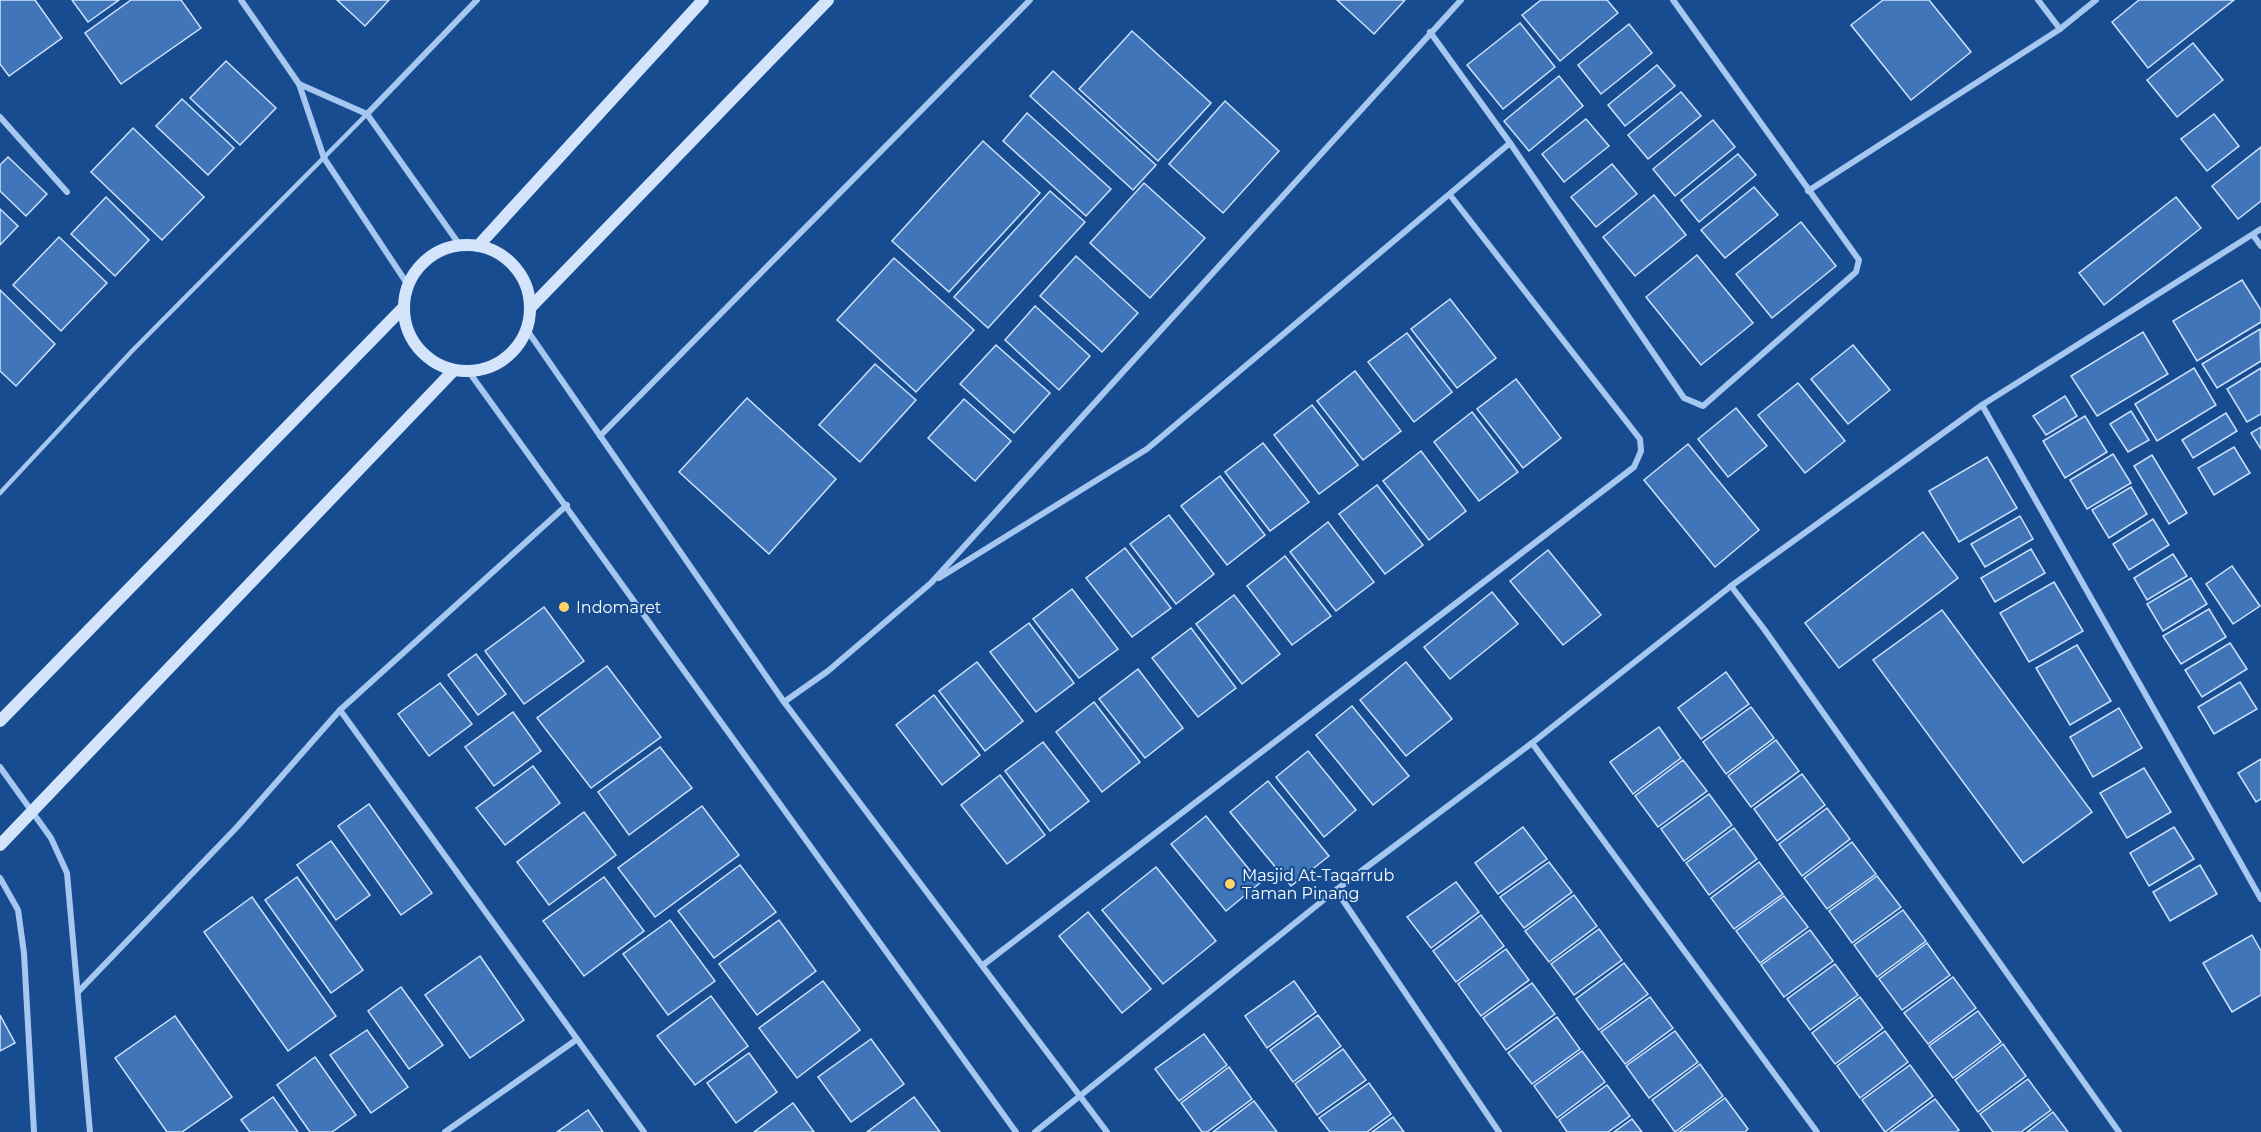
<svg xmlns="http://www.w3.org/2000/svg" width="2261" height="1132" viewBox="0 0 2261 1132" font-family="Montserrat,sans-serif">
<style>
.building{fill:#4076b9;stroke:#cce1fb;stroke-width:1.5}
.lines{fill:none;stroke-linecap:round;stroke-linejoin:round}
.lane{stroke:#a6c7f0;stroke-width:4.5}
.street{stroke:#a6c7f0;stroke-width:6}
.secondary{stroke:#d3e4fb;stroke-width:12}
.poi-dot{fill:#ffd364;stroke:#174c91;stroke-width:2}
.labels{text-anchor:middle;dominant-baseline:central;stroke-width:4.5;stroke-linejoin:round;paint-order:stroke}
.poi-label{font-size:16px;fill:#fff;stroke:#174c91;text-anchor:start}
</style>
<rect width="100%" height="100%" fill="#174c91"/>
<g class="building">
<path d="M0,0h35l27,38 -53,38 -9,-12z"/>
<path d="M72,0h47l-31,22z"/>
<path d="M131,0h50l20,28 -80,56 -36,-51z"/>
<path d="M337,0h52l-24,26z"/>
<path d="M1337,0h68l-31,34z"/>
<path d="M1541,0h66l11,13 -58,48 -38,-46z"/>
<path d="M1883,0h46l42,52 -60,48 -60,-75z"/>
<path d="M2139,0h95l-86,68 -36,-46z"/>
<path d="M1520,23l35,44 -52,42 -36,-44z"/>
<path d="M1629,24l23,29 -51,41 -23,-29z"/>
<path d="M1132,31l79,72 -53,58 -79,-72z"/>
<path d="M2193,43l30,37 -46,37 -30,-37z"/>
<path d="M226,61l50,47 -36,37 -50,-47z"/>
<path d="M1657,65l18,21 -50,40 -17,-21z"/>
<path d="M1053,71l103,94 -23,25 -103,-94z"/>
<path d="M1559,76l24,30 -54,45 -25,-30z"/>
<path d="M1681,92l20,24 -53,43 -20,-24z"/>
<path d="M182,99l52,49 -26,27 -52,-49z"/>
<path d="M1225,101l54,50 -56,62 -54,-49z"/>
<path d="M1027,113l84,76 -25,27 -83,-75z"/>
<path d="M2214,114l25,32 -32,25 -26,-32z"/>
<path d="M1586,119l23,27 -45,36 -22,-28z"/>
<path d="M1713,120l22,27 -60,49 -22,-27z"/>
<path d="M133,128l71,69 -42,43 -71,-68z"/>
<path d="M983,141l57,52 -91,99 -57,-51z"/>
<path d="M2261,147v54l-23,18 -26,-33z"/>
<path d="M1738,154l18,21 -57,47 -18,-22z"/>
<path d="M8,157l39,37 -21,22 -26,-25v-26z"/>
<path d="M1612,164l25,30 -41,33 -25,-30z"/>
<path d="M1144,183l61,55 -55,60 -60,-55z"/>
<path d="M1754,187l24,28 -53,43 -24,-28z"/>
<path d="M1050,191l35,31 -97,106 -34,-31z"/>
<path d="M1654,195l32,40 -51,41 -32,-39z"/>
<path d="M106,197l43,43 -34,36 -44,-42z"/>
<path d="M2176,197l25,31 -97,77 -25,-32z"/>
<path d="M0,209l18,17 -18,19z"/>
<path d="M1801,222l35,44 -64,52 -36,-44z"/>
<path d="M59,237l48,46 -46,48 -48,-46z"/>
<path d="M1697,255l56,68 -52,42 -55,-68z"/>
<path d="M1076,256l62,57 -36,39 -62,-56z"/>
<path d="M894,258l80,72 -58,62 -79,-72z"/>
<path d="M2242,280l19,30v12l-64,39 -24,-40z"/>
<path d="M0,290l55,54 -39,42 -16,-15z"/>
<path d="M1450,299l46,59 -39,30 -46,-59z"/>
<path d="M1035,306l55,50 -31,34 -54,-50z"/>
<path d="M2260,329l1,32 -44,27 -15,-24z"/>
<path d="M2143,332l25,42 -71,42 -26,-40z"/>
<path d="M1407,333l45,59 -38,30 -46,-60z"/>
<path d="M996,345l54,48 -36,40 -54,-49z"/>
<path d="M1853,345l37,45 -42,34 -37,-45z"/>
<path d="M875,364l41,36 -56,62 -41,-37z"/>
<path d="M2194,368l22,37 -59,36 -22,-37z"/>
<path d="M2261,368v46l-14,8 -20,-33z"/>
<path d="M1355,371l46,60 -38,29 -46,-59z"/>
<path d="M1516,379l45,59 -38,30 -46,-59z"/>
<path d="M1798,383l47,58 -40,32 -47,-58z"/>
<path d="M2065,396l12,20 -31,19 -13,-19z"/>
<path d="M747,398l89,81 -67,75 -90,-82z"/>
<path d="M964,399l47,42 -36,40 -47,-43z"/>
<path d="M1312,405l46,60 -39,29 -45,-59z"/>
<path d="M1736,408l31,38 -39,31 -30,-38z"/>
<path d="M2131,411l18,29 -21,12 -18,-28z"/>
<path d="M1472,412l46,60 -39,29 -45,-59z"/>
<path d="M2226,413l11,18 -44,27 -11,-18z"/>
<path d="M2085,416l22,36 -42,26 -22,-37z"/>
<path d="M2261,427v22l-10,-16z"/>
<path d="M1263,443l46,59 -39,29 -45,-59z"/>
<path d="M1688,444l71,86 -44,37 -71,-87z"/>
<path d="M2234,447l16,26 -36,22 -16,-27z"/>
<path d="M1421,451l45,60 -37,29 -46,-59z"/>
<path d="M2113,454l18,29 -44,26 -17,-29z"/>
<path d="M2152,455l35,58 -18,11 -35,-58z"/>
<path d="M1987,457l30,51 -58,34 -30,-51z"/>
<path d="M1220,476l45,59 -38,30 -46,-59z"/>
<path d="M1377,485l46,60 -38,29 -46,-60z"/>
<path d="M2131,487l16,27 -38,24 -17,-28z"/>
<path d="M1169,515l45,59 -38,30 -46,-60z"/>
<path d="M2020,516l13,23 -48,28 -14,-23z"/>
<path d="M2153,519l16,26 -40,25 -16,-26z"/>
<path d="M1328,522l46,60 -38,29 -46,-59z"/>
<path d="M1923,532l35,46 -119,90 -34,-45z"/>
<path d="M1125,548l46,60 -39,29 -46,-59z"/>
<path d="M2031,549l14,24 -50,29 -14,-24z"/>
<path d="M1548,550l53,65 -38,30 -53,-64z"/>
<path d="M2173,554l14,22 -40,24 -13,-22z"/>
<path d="M1285,556l46,60 -39,29 -45,-59z"/>
<path d="M2232,566l28,40 -27,18 -27,-40z"/>
<path d="M2191,578l16,26 -44,27 -16,-27z"/>
<path d="M2054,582l29,49 -54,31 -29,-49z"/>
<path d="M1072,589l46,60 -39,29 -46,-59z"/>
<path d="M1492,592l26,32 -68,55 -26,-32z"/>
<path d="M1234,595l46,59 -38,30 -46,-60z"/>
<path d="M544,607l40,54 -60,43 -39,-53z"/>
<path d="M2209,609l17,28 -45,27 -18,-28z"/>
<path d="M1942,610l150,202 -69,51 -150,-203z"/>
<path d="M1029,623l45,60 -38,29 -46,-60z"/>
<path d="M1191,628l45,60 -38,29 -46,-59z"/>
<path d="M2230,643l17,26 -45,28 -17,-27z"/>
<path d="M2077,645l34,56 -41,24 -34,-57z"/>
<path d="M476,654l30,40 -28,21 -30,-40z"/>
<path d="M977,662l46,59 -38,30 -46,-60z"/>
<path d="M1406,662l46,57 -46,37 -46,-56z"/>
<path d="M607,666l54,71 -70,51 -54,-70z"/>
<path d="M1138,669l45,59 -38,30 -46,-59z"/>
<path d="M1726,672l23,32 -48,35 -23,-31z"/>
<path d="M2240,682l17,27 -43,25 -16,-27z"/>
<path d="M440,683l32,41 -43,32 -31,-42z"/>
<path d="M934,695l46,60 -38,30 -46,-60z"/>
<path d="M1094,702l46,60 -38,30 -46,-60z"/>
<path d="M1352,706l57,70 -36,29 -57,-70z"/>
<path d="M1751,707l23,31 -48,36 -23,-32z"/>
<path d="M2119,708l23,40 -49,29 -23,-40z"/>
<path d="M513,712l28,39 -47,35 -29,-39z"/>
<path d="M1659,727l22,31 -48,36 -23,-32z"/>
<path d="M1776,740l23,31 -48,36 -23,-31z"/>
<path d="M1043,742l46,59 -39,30 -45,-60z"/>
<path d="M660,747l32,41 -63,47 -31,-43z"/>
<path d="M1308,751l48,59 -32,27 -48,-60z"/>
<path d="M2261,759v40l-5,3 -18,-29z"/>
<path d="M1683,760l24,31 -49,36 -23,-31z"/>
<path d="M533,766l27,37 -55,42 -29,-37z"/>
<path d="M2144,768l27,44 -44,26 -27,-45z"/>
<path d="M1802,774l23,31 -48,36 -23,-32z"/>
<path d="M1000,775l45,60 -38,29 -46,-59z"/>
<path d="M1268,781l61,75 -38,30 -61,-74z"/>
<path d="M1709,794l23,31 -48,36 -23,-32z"/>
<path d="M369,804l63,89 -31,22 -63,-89z"/>
<path d="M702,806l37,49 -84,62 -37,-49z"/>
<path d="M1827,808l23,31 -48,37 -23,-32z"/>
<path d="M584,812l32,43 -67,50 -32,-43z"/>
<path d="M1206,816l54,67 -34,28 -55,-67z"/>
<path d="M1523,827l24,32 -49,35 -23,-31z"/>
<path d="M2174,827l20,32 -45,27 -19,-33z"/>
<path d="M1734,828l23,31 -48,36 -23,-32z"/>
<path d="M331,841l39,54 -34,25 -39,-55z"/>
<path d="M1852,842l24,32 -49,35 -23,-31z"/>
<path d="M1549,862l23,30 -48,36 -24,-31z"/>
<path d="M1759,862l24,32 -49,35 -23,-31z"/>
<path d="M740,865l36,47 -62,46 -36,-47z"/>
<path d="M2200,865l17,29 -47,27 -17,-29z"/>
<path d="M1156,867l60,74 -53,43 -61,-74z"/>
<path d="M1877,876l24,31 -49,36 -23,-32z"/>
<path d="M297,877l66,93 -32,23 -66,-93z"/>
<path d="M604,877l40,54 -60,45 -41,-55z"/>
<path d="M1456,882l23,30 -48,36 -24,-31z"/>
<path d="M1574,895l23,31 -48,36 -24,-31z"/>
<path d="M1784,896l24,31 -48,36 -24,-32z"/>
<path d="M252,897l84,119 -48,35 -84,-119z"/>
<path d="M1903,910l23,31 -49,36 -23,-32z"/>
<path d="M1088,912l63,77 -29,24 -63,-77z"/>
<path d="M1481,915l23,31 -48,36 -23,-31z"/>
<path d="M670,920l45,61 -47,34 -45,-61z"/>
<path d="M779,920l37,51 -59,44 -38,-51z"/>
<path d="M1599,929l23,31 -48,35 -23,-31z"/>
<path d="M1810,930l23,31 -49,36 -23,-32z"/>
<path d="M2252,935l9,16v44l-29,17 -29,-49z"/>
<path d="M1927,943l23,32 -48,35 -23,-31z"/>
<path d="M1506,949l23,31 -48,36 -23,-32z"/>
<path d="M480,956l44,64 -54,38 -45,-63z"/>
<path d="M1624,963l24,31 -49,36 -23,-31z"/>
<path d="M1835,964l23,31 -48,35 -23,-31z"/>
<path d="M1953,977l23,31 -48,36 -24,-31z"/>
<path d="M823,981l37,49 -63,48 -38,-50z"/>
<path d="M1294,981l22,31 -49,36 -22,-32z"/>
<path d="M1532,983l23,31 -49,36 -23,-32z"/>
<path d="M401,987l42,58 -34,24 -41,-58z"/>
<path d="M711,996l37,50 -53,39 -38,-49z"/>
<path d="M1650,997l23,31 -48,36 -24,-32z"/>
<path d="M1860,997l23,31 -48,36 -23,-31z"/>
<path d="M1978,1011l23,31 -48,36 -24,-32z"/>
<path d="M0,1015l15,28 -15,8z"/>
<path d="M1318,1015l23,31 -48,36 -23,-32z"/>
<path d="M175,1016l57,81 -50,35h-15l-52,-74z"/>
<path d="M1557,1017l23,32 -48,35 -24,-31z"/>
<path d="M367,1030l41,57 -37,26 -41,-58z"/>
<path d="M1675,1031l23,31 -49,36 -23,-32z"/>
<path d="M1885,1031l23,31 -48,36 -23,-32z"/>
<path d="M1204,1034l23,31 -48,36 -24,-32z"/>
<path d="M871,1039l33,45 -53,38 -33,-45z"/>
<path d="M2003,1044l23,32 -48,36 -23,-32z"/>
<path d="M1343,1049l23,31 -49,35 -22,-31z"/>
<path d="M1582,1051l23,31 -48,36 -23,-32z"/>
<path d="M749,1053l28,39 -41,31 -29,-40z"/>
<path d="M315,1057l41,58 -24,17h-22l-33,-47z"/>
<path d="M1700,1064l23,32 -48,36 -23,-32z"/>
<path d="M1910,1065l23,31 -48,36 -23,-32z"/>
<path d="M1229,1067l23,32 -45,33h-5l-21,-29z"/>
<path d="M2028,1079l23,31 -30,22h-28l-13,-18z"/>
<path d="M1369,1083l22,31 -24,18h-37l-11,-14z"/>
<path d="M1607,1085l23,31 -22,16h-41l-8,-12z"/>
<path d="M273,1097l25,35h-48l-9,-12z"/>
<path d="M914,1097l26,35h-73z"/>
<path d="M1725,1098l23,31 -3,3h-66z"/>
<path d="M1935,1099l24,31 -3,2h-66z"/>
<path d="M1254,1101l23,31h-64z"/>
<path d="M793,1103l21,29h-60z"/>
<path d="M588,1110l15,22h-46z"/>
<path d="M2053,1112l15,20h-41z"/>
<path d="M1393,1117l11,15h-32z"/>
<path d="M1632,1119l10,13h-28z"/>
</g>
<g class="lines">
<path class="lane" d="M0,493l132,-142 235,-237"/>
<g class="street">
<path d="M241,0l58,84 25,74 84,127"/>
<path d="M2038,0l22,29"/>
<path d="M1430,32l80,111 174,255 19,8 153,-134 3,-12 -186,-260"/>
<path d="M299,84l68,30 92,130"/>
<path d="M367,114l110,-114"/>
<path d="M0,117l67,75"/>
<path d="M1808,191l252,-162 36,-29"/>
<path d="M2253,235l8,11"/>
<path d="M527,330l257,372 323,430"/>
<path d="M469,372l547,760"/>
<path d="M1982,405l279,494"/>
<path d="M600,436l430,-436"/>
<path d="M939,578l208,-129 363,-306"/>
<path d="M1731,586l33,43 355,503"/>
<path d="M784,702l44,-31 103,-88 530,-583"/>
<path d="M340,710l304,422"/>
<path d="M1532,743l285,389"/>
<path d="M0,767l51,71 16,35 23,259"/>
<path d="M0,878l18,32 6,43 10,179"/>
<path d="M1336,890l163,242"/>
<path d="M983,965l651,-498 7,-16 -1,-12 -190,-244"/>
<path d="M78,992l159,-165 103,-117 227,-205"/>
<path d="M445,1132l131,-92"/>
<path d="M1035,1132l301,-242 196,-147 199,-157 251,-181 279,-176"/>
</g>
<g class="secondary">
<circle cx="467" cy="308" r="63"/>
<path d="M478,246l225,-246"/>
<path d="M530,308l298,-308"/>
<path d="M0,721l403,-413"/>
<path d="M0,845l454,-475"/>
</g>
</g>
<g class="poi-dot">
<circle cx="564" cy="607" r="6"/>
<circle cx="1230" cy="884" r="6"/>
</g>
<g class="labels">
<g class="poi-label">
<text x="576" y="607">Indomaret</text>
<text x="1242" y="875">Masjid At-Taqarrub<tspan x="1242" dy="18">Taman Pinang</tspan></text>
</g>
</g>
</svg>
